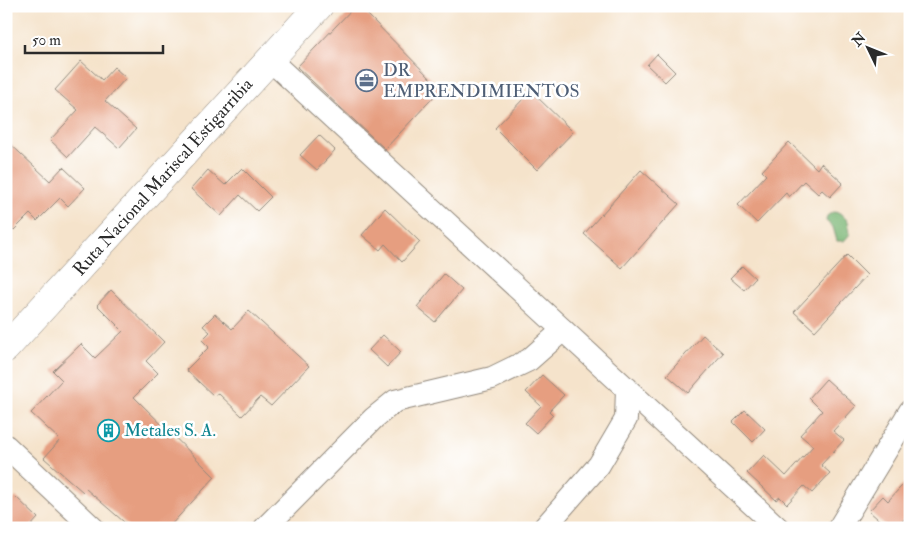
<svg xmlns="http://www.w3.org/2000/svg" width="916" height="534" viewBox="0 0 916 534" font-family="'IM FELL Double Pica',serif">
<style>
.forest{fill:#7eb878;stroke:#547252}
.building{fill:#e69e80}
.lines{fill:none;stroke-linecap:round;stroke-linejoin:round}
.street-casing{stroke:#90877b;stroke-width:24}
.primary-casing{stroke:#90877b;stroke-width:29}
.street{stroke:#fff;stroke-width:22}
.primary{stroke:#fff;stroke-width:28}
.labels{text-anchor:middle;dominant-baseline:central;stroke-width:5;stroke-linejoin:round;paint-order:stroke}
.service-label{font-size:18px;fill:#4e5e75;stroke:#fff;text-anchor:start}
.street-label{font-size:18px;fill:#2b2b2b;stroke:#fff}
.culture-label{font-size:18px;fill:#0d838f;stroke:#fff;text-anchor:start}
</style>
<rect width="100%" height="100%" fill="#fff"/>
<filter id="ink" filterUnits="userSpaceOnUse"><feTurbulence type="fractalNoise" baseFrequency=".02" numOctaves="2"/><feDisplacementMap in="SourceGraphic" scale="10" xChannelSelector="R" yChannelSelector="G"/><feConvolveMatrix kernelMatrix="1 2 1 2 8 2 1 2 1" color-interpolation-filters="sRGB"/></filter>
<filter id="wash" filterUnits="userSpaceOnUse"><feTurbulence type="fractalNoise" baseFrequency=".0096" numOctaves="4" result="noise"/><feDisplacementMap in="SourceGraphic" scale="20" xChannelSelector="R" yChannelSelector="G"/><feGaussianBlur stdDeviation="1.12" result="paint"/><feColorMatrix in="noise" values="0 0 0 0 0 0 0 0 0 0 0 0 0 0 0 0 0 1.4 0 .05"/><feComposite in="paint" operator="in"/></filter>
<g filter="url(#wash)">
<rect width="100%" height="100%" fill="#f5e3cb"/>
<path class="forest" d="M833,212l7,1 8,8 2,13 -6,7h-7l-4,-14 -7,-6 1,-5z"/>
<g id="blocks">
<g class="building">
<path d="M355,6h4l82,83 -56,60 -88,-82z"/>
<path d="M657,54l18,18 -10,10 -18,-17z"/>
<path d="M81,61l21,19 12,-13 12,11 -21,23 31,28 -17,19 -24,-21 -27,30 -18,-17 28,-30 -23,-20z"/>
<path d="M531,91l42,41 -36,38 -42,-42z"/>
<path d="M319,135l16,15 -18,20 -17,-15z"/>
<path d="M6,140l44,41 13,-14 22,21 -17,18 -8,-8 -23,23 -7,-7 -16,16 -8,-8z"/>
<path d="M789,142l28,27 4,-6 22,20 -13,14 -8,-7 -4,4 -14,-13 -15,16 -3,-4 -29,30 -19,-18 28,-30 -4,-4z"/>
<path d="M242,168l29,29 -14,14 -17,-16 -19,21 -30,-27 17,-19 17,15z"/>
<path d="M641,170l38,34 -57,64 -38,-34z"/>
<path d="M385,208l35,34 -18,20 -17,-18 -5,6 -18,-15z"/>
<path d="M847,255l20,20 -52,56 -21,-19z"/>
<path d="M742,266l13,12 -11,12 -14,-12z"/>
<path d="M444,274l18,16 -27,32 -18,-15z"/>
<path d="M111,290l53,52 -18,19 12,12 -24,24 81,80 -47,51h-37l-45,-39 -3,3 -39,-34 16,-18 -29,-27 31,-33 -9,-9 28,-27 14,14 28,-27 -26,-26z"/>
<path d="M249,311l60,55 -38,40 -11,-9 -18,19 -24,-23 -4,3 -28,-26 23,-23 -7,-7 8,-8 -7,-6 12,-12 17,15z"/>
<path d="M383,335l18,17 -14,15 -18,-17z"/>
<path d="M703,335l20,18 -35,40 -21,-18z"/>
<path d="M542,375l22,20 -15,16 4,4 -17,18 -11,-10 16,-17 -15,-14z"/>
<path d="M826,379l30,27 -23,25 11,9 -23,25 9,8 -18,20 -8,-7 -17,18 -7,-7 -4,3 -29,-27 17,-18 22,21 27,-30 -13,-11 22,-24 -13,-13z"/>
<path d="M745,410l20,19 -12,13 -20,-20z"/>
<path d="M910,477v36l-14,15h-8l-19,-17 14,-15 5,5z"/>
<path d="M16,497l22,21 -9,10h-23v-21z"/>
</g>
</g>
</g>
<g filter="url(#ink)">
<use href="#blocks" fill-opacity="0" stroke="#90877b" stroke-width="1"/>
<g class="lines">
<defs>
<g id="street">
<path d="M270,60l508,468"/>
<path d="M6,446l87,82"/>
<path d="M265,528l109,-110 21,-17 97,-23 37,-18 34,-30"/>
<path d="M544,528l55,-63 27,-46 1,-31"/>
<path d="M839,528l71,-117"/>
</g>
<path id="primary" d="M6,348l313,-342"/>
</defs>
<use href="#street" class="street-casing"/>
<use href="#primary" class="primary-casing"/>
<use href="#street" class="street"/>
<use href="#primary" class="primary"/>
</g>
</g>
<defs>
<symbol id="office-ring" viewBox="-11 -11 22 22"><circle r="9.5" fill="#fff" stroke="#5c6f8a" stroke-width="1.5"/><path d="M-6-3h4V-5.5h4V-3h4V5H-6ZM-1-4.5V-3h2v-1.5ZM-6 0V1H6V0Z" fill="#5c6f8a"/></symbol>
<symbol id="building-ring" viewBox="-11 -11 22 22"><circle r="9.5" fill="#fff" stroke="#0f9aa8" stroke-width="1.5"/><path d="M-4-6H4V6H1V3H-1V6H-4ZM-2.5-4.3h1.7v1.8h-1.7ZM.8-4.3h1.7v1.8H.8ZM-2.5-1h1.7V.8h-1.7ZM.8-1h1.7V.8H.8Z" fill="#0f9aa8"/></symbol>
</defs>
<g fill-rule="evenodd">
<use href="#office-ring" x="354" y="68" width="25" height="25"/>
<use href="#building-ring" x="96" y="418" width="25" height="25"/>
</g>
<g class="labels">
<g class="service-label">
<text x="383" y="70">DR<tspan x="383" dy="21">EMPRENDIMIENTOS</tspan></text>
</g>
<g class="street-label">
<text transform="translate(163 177) rotate(-48)">Ruta Nacional Mariscal Estigarribia</text>
</g>
<g class="culture-label">
<text x="124" y="430">Metales S. A.</text>
</g>
</g>
<rect width="916" height="534" fill="none" stroke="#fff" stroke-width="25"/>
<g transform="translate(868 48) rotate(313)" stroke="#ffffff" stroke-width="4" paint-order="stroke">
<path d="M0-4L9 19L0 12L-9 19Z" fill="#2b2b2b"/>
<text y="-8" font-size="14" font-weight="bold" text-anchor="middle" fill="#2b2b2b">N</text>
</g>
<path d="M25 45v8h138v-8" fill="none" stroke="#2b2b2b" stroke-width="2.5"/>
<text x="32" y="45" font-size="15" fill="#2b2b2b" stroke="#ffffff" stroke-width="4" paint-order="stroke">50 m</text>
</svg>
